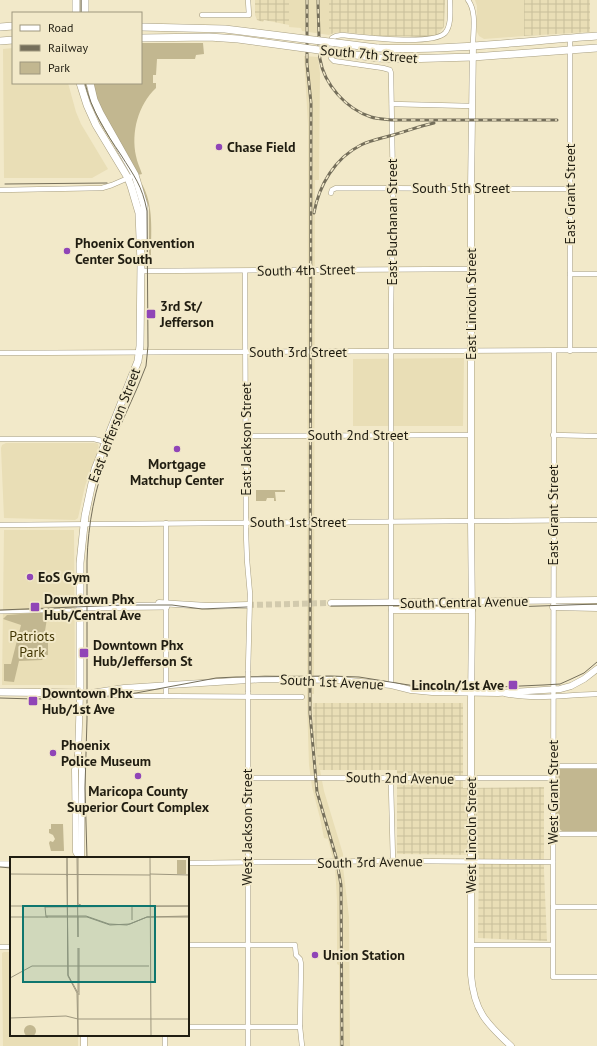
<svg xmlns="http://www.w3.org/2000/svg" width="597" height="1046" viewBox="0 0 597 1046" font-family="'PT Sans',sans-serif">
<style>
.built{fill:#e9deb6}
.industrial{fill:url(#industrial-grid)}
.park{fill:#c2b790}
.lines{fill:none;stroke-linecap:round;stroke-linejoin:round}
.secondary-tunnel{stroke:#d2caad;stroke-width:6;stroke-dasharray:6 3;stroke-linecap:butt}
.pedestrian-casing{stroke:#a79e80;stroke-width:4}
.minor-casing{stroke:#a79e80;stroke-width:5.5}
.tertiary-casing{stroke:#a79e80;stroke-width:6}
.secondary-casing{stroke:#a79e80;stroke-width:7}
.primary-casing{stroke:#a79e80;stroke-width:8}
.pedestrian{stroke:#fff;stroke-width:3}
.minor{stroke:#fff;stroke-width:4.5}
.tertiary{stroke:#fff;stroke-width:5.5}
.secondary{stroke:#fff;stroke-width:6}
.primary{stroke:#fff;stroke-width:7}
.tram{stroke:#756f5b;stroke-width:1}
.rail-casing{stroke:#756f5b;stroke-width:3}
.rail{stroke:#f2e9c9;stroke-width:1.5;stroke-dasharray:4.5;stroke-linecap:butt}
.minor-bridge-casing{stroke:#a79e80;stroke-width:5.5;stroke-linecap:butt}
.primary-bridge-casing{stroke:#a79e80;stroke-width:8;stroke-linecap:butt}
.minor-bridge{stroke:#fff;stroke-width:4.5}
.primary-bridge{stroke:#fff;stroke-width:7}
.poi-dot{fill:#9045b7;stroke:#f2e9c9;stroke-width:1.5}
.labels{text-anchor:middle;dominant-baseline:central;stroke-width:4;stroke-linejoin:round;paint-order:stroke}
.street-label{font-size:14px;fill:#201d11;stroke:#f2e9c9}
.poi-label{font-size:14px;font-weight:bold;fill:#201d11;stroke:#f2e9c9;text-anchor:start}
.park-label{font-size:14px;fill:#403400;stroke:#f2e9c9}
.inset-road{fill:none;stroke:#9e977f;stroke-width:1}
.view{fill:#0f766e;fill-opacity:0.15;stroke:#0f766e;stroke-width:2}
.inset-edge{fill:none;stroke:#201d11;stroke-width:2}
</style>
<defs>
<pattern id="industrial-grid" width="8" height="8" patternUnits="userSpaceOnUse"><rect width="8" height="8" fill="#e9deb6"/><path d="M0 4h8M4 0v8" fill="none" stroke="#c8be9b"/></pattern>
</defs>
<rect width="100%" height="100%" fill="#f2e9c9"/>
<g class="built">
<path d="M289,0h40v35l-27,-4 -1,-3 -12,-1z"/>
<path d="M475,0h49v36l-40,3 -5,-3 -2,-4v-26z"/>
<path d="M13,48v35h55l8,29 5,12 27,45 -16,9h-88l-1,-129z"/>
<path d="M304,56l14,1 2,16 -1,107h-4l-1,514h-2l1,39 11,58 19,63v13l6,50 1,129h-11v-81l-2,-1v-64l-2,-33 -7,-28 -4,-1 -4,-20 -8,-31 -3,-22 -2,-63 1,-578z"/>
<path d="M464,358l-1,68h-110v-67z"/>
<path d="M6,443h89l3,1 1,5 -14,37 -7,32 -3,2 -71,-2 -3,-70 1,-3z"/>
<path d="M4,530h70l1,155h-73z"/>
<path d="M4,952h7v83h67v11h-75l-1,-93z"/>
</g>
<g class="industrial">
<path d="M255,0h34v25l-25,-5 -1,2 -6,-2 -2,-5z"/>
<path d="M329,0h116l-1,27 -7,8 -6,2 -50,-1 -39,-4 -8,1 -5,2z"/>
<path d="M524,0h66v32l-66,4z"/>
<path d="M313,703h150v85l81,-1v84l3,70 -69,-3 1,-83 -82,-1v-84h-77l-7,-37z"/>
</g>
<g class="park">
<path d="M141,43h62l1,11 -8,1 -1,4h-38l-1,16h-3v8h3v5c-18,17 -25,44 -20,68 1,6 4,12 6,18l-4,1 -36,-63 -10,-29h49z"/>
<path d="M142,184c12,22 9,47 9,72h-2v-48l-8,-23z"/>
<path d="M256,490h29v2h-10l1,9h-2v-3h-7l-1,3h-10z"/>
<path d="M48,612l-3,19h3v24h-2l-4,5 -23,1 -5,21 -10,-1v-17h7l10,-39 -18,-6 4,-4z"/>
<path d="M560,769h37v62h-35l-6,-5v-53z"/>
<path d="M51,824h12l1,27h-13l-2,-8 1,-2 3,1 2,-3 -2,-4 -4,-2v-4h2z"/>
</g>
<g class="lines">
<path class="secondary-tunnel" d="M248,605l83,-2"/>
<defs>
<path id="pedestrian" d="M0,612l80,-2"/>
<g id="minor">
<path d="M468,0c9,12 5,31 5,45"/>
<path d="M202,15h47l-1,-15"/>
<path d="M570,38v313"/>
<path d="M392,104l80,2"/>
<path d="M0,190l102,-2 10,-3 23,-10"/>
<path d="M331,193l1,-3 4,-2 234,1"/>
<path d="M141,271l331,-2"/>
<path d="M245,271l1,262 1,27 3,34 -2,77"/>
<path d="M570,274h27"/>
<path d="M554,351l-1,626h44"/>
<path d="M0,353l597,-3"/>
<path d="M553,435l44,1"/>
<path d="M246,436l225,-1"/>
<path d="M0,439h94l12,3"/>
<path d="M166,523v173"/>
<path d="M0,525l597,-5"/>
<path d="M391,685v-376l2,-121 -2,-115 -1,-3 -7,-2 -49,-7 -3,-3 1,-20 4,-2 6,-1c20,2 90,11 103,-2 7,-8 5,-24 5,-33"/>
<path d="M248,692v354"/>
<path d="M98,694l37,2 167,1"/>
<path d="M505,694c30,6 62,1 92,0"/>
<path d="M553,766h44"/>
<path d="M247,778h306"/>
<path d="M387,778l4,7 2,76"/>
<path d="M553,834h44"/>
<path d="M188,863l210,-2 155,1"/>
<path d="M553,907h44"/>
<path d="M188,945h107l1,10 4,4 1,5 -1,63 2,19"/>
<path d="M471,945h81"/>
<path d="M0,947h11"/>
<path d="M188,1027h112"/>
<path d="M165,1035v11"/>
</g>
<path id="tertiary" d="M0,864h11"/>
<g id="secondary">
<path d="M473,45l-2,143v333l1,97 -1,83v274c3,36 15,48 40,71"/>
<path d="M159,603l49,3 40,-1"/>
<path d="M331,603l266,-3"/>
<path d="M553,607l44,1"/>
<path d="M392,610h80"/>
<path d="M78,756l3,8 1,6 -1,88"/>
<path d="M80,858l-4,-6 -1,-82 3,-14 2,-63h11l33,-5 141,-9 75,1 51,5 20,5 21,2 66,1 62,-4 11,-3 13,-7 13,-10"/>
<path d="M84,1035v11"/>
</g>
<g id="primary">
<path d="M76,0v13"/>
<path d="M85,13v-13"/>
<path d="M0,27l13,-1"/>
<path d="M0,41l13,-1"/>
<path d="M377,48c73,3 147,-7 220,-12"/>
<path d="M378,58l25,1 70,-2 124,-9"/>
<path d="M90,83l4,17 6,13 35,62 9,30v32"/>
<path d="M80,607l86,-1"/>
<path d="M0,692l80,1v-130l5,-47 10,-47 43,-108 2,-15 1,-83 -2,-50 -8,-27 -3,-8 -32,-53 -9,-20 -7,-22"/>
</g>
</defs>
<use href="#pedestrian" class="pedestrian-casing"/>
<use href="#minor" class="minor-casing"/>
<use href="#tertiary" class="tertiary-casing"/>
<use href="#secondary" class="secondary-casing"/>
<use href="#primary" class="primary-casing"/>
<use href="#pedestrian" class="pedestrian"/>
<use href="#minor" class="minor"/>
<use href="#tertiary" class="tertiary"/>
<use href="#secondary" class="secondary"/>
<use href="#primary" class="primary"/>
<g class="tram">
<path d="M81,13v-13"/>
<path d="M85,83c6,27 21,50 36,72 13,21 21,30 26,56l1,135 -2,20c-11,30 -26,58 -38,88 -13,34 -20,70 -21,107v158l-2,69 2,70"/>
<path d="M5,184l102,-1"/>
<path d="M331,606l141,-1 39,2 86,-3"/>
<path d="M0,610l124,-5h48l30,4 45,-2"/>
<path d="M0,698l34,1 57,-1 45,-5 80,-15 20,-1 95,-1 28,1 56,9 38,3 90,-4 17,-1 9,-4 15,-7 13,-11"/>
<path d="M0,867l11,1"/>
</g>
<defs>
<g id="rail">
<path d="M307,0v64l4,39 -1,610 7,79 19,65 5,28 1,161"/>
<path d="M318,0c0,13 1,27 1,40 0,6 0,13 1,19 4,25 26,50 51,58 6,2 14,2 21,3h165"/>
<path d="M314,213c5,-28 21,-55 47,-68 10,-5 22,-7 32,-10 14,-4 27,-9 41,-12"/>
</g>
</defs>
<use href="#rail" class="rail-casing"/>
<use href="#rail" class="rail"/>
<defs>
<path id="minor-bridge" d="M248,671v21"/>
<g id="primary-bridge">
<path d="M141,27l84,2 152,19"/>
<path d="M141,38l68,-1 29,2 140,19"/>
</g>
</defs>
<use href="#minor-bridge" class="minor-bridge-casing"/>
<use href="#primary-bridge" class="primary-bridge-casing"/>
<use href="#minor-bridge" class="minor-bridge"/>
<use href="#primary-bridge" class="primary-bridge"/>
</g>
<g class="poi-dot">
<circle cx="219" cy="147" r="4"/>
<circle cx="67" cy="251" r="4"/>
<rect x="146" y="309" width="10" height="10" rx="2"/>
<circle cx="177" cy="449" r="4"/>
<circle cx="30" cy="577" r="4"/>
<rect x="30" y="602" width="10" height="10" rx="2"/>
<rect x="79" y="648" width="10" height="10" rx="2"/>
<rect x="508" y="680" width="10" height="10" rx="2"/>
<rect x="28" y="696" width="10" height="10" rx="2"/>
<circle cx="53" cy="753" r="4"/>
<circle cx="138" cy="776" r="4"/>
<circle cx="315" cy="955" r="4"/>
</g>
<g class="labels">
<g class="street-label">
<text transform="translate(369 54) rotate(5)">South 7th Street</text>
<text x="461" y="188">South 5th Street</text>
<text transform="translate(570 194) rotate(-90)">East Grant Street</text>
<text transform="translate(392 222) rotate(-90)">East Buchanan Street</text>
<text transform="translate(306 270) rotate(-1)">South 4th Street</text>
<text transform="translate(471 304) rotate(-90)">East Lincoln Street</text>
<text x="298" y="352">South 3rd Street</text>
<text transform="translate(114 425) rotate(-69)">East Jefferson Street</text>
<text x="358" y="435">South 2nd Street</text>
<text transform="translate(246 439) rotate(-90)">East Jackson Street</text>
<text transform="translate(553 515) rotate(-90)">East Grant Street</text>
<text x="298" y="522">South 1st Street</text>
<text transform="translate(464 602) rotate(-1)">South Central Avenue</text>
<text transform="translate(332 682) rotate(3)">South 1st Avenue</text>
<text transform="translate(400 778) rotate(1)">South 2nd Avenue</text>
<text transform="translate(553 792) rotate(-90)">West Grant Street</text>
<text transform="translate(247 827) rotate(-90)">West Jackson Street</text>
<text transform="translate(471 835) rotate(-90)">West Lincoln Street</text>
<text transform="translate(370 862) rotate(-1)">South 3rd Avenue</text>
</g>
<g class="poi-label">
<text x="227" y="147">Chase Field</text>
<text x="75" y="243">Phoenix Convention<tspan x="75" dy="16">Center South</tspan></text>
<text x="160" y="306">3rd St/<tspan x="160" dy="16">Jefferson</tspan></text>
<text x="177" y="464" text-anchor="middle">Mortgage<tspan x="177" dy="16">Matchup Center</tspan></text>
<text x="38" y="577">EoS Gym</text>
<text x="44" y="599">Downtown Phx<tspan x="44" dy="16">Hub/Central Ave</tspan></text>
<text x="93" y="645">Downtown Phx<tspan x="93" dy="16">Hub/Jefferson St</tspan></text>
<text x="504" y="685" text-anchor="end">Lincoln/1st Ave</text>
<text x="42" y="693">Downtown Phx<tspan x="42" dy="16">Hub/1st Ave</tspan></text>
<text x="61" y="745">Phoenix<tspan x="61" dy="16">Police Museum</tspan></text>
<text x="138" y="791" text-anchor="middle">Maricopa County<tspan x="138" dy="16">Superior Court Complex</tspan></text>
<text x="323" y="955">Union Station</text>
</g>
<g class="park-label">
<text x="32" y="636">Patriots<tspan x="32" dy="16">Park</tspan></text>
</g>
</g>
<g transform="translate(10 857)">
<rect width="179" height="179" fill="#f2e9c9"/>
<path d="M167,3h9v14h-9zM14 174a6 6 0 1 1 12 0a6 6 0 1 1-12 0Z" fill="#c2b790"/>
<path class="inset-road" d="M57,0v19M57,0l1,118 10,18v43M67,0l1,80M68,0v47l3,1M140,0l1,179M0,17l140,1M57,17l1,102 9,17 1,43M140,17l39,1M0,49h179M179,49l-144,1 1,10h41l23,8 20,-1 17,-7 42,-1M122,50v13M36,59h40l23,8 18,1 20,-8h42M0,60h38M68,80v-21M68,91v44M69,91v47M0,121l22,-12h117M0,161l56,-2 12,3h111"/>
<path class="view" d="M13,49h132v76h-132z"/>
<rect width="179" height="179" class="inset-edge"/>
</g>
<rect x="12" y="12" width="130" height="72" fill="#f2e9c9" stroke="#9e977f"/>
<rect x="20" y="25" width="20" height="6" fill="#ffffff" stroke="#9e977f"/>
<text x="48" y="32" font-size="12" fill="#201d11">Road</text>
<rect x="20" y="45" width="20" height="6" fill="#756f5b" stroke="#9e977f"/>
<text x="48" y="52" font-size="12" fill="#201d11">Railway</text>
<rect x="20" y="62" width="20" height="12" fill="#c2b790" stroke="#9e977f"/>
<text x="48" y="72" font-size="12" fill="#201d11">Park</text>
</svg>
